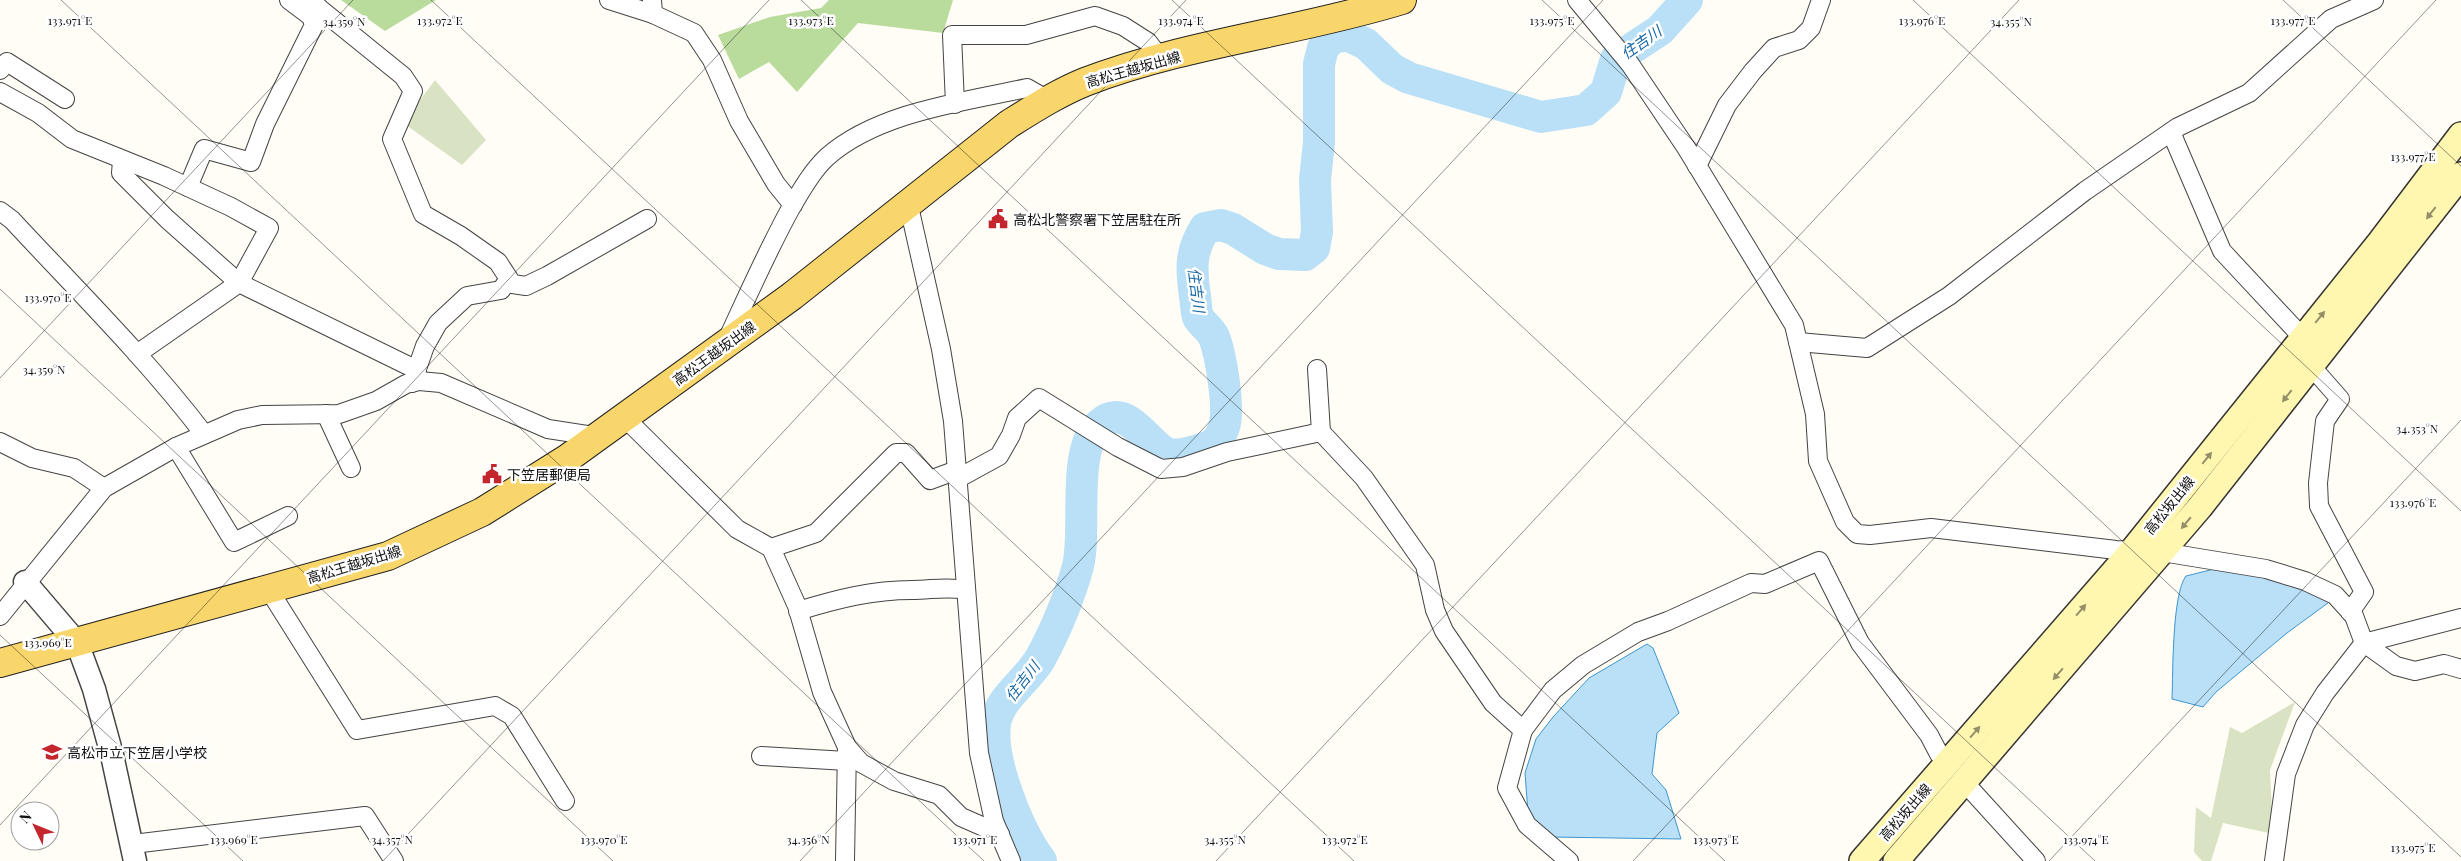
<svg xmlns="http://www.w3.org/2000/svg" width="2461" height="861" viewBox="0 0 2461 861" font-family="'Playfair Display','Noto Sans JP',serif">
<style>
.forest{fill:#b9dc9c}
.cemetery{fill:#d9e3c4}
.water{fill:#b9e0f7;stroke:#3f96cf}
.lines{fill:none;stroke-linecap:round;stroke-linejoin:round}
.river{stroke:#b9e0f7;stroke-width:32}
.minor-casing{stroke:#444;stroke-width:20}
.tertiary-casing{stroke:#444;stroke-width:25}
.secondary-casing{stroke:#333;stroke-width:28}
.primary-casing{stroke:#222;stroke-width:30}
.minor{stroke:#fff;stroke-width:18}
.tertiary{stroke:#fff;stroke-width:22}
.secondary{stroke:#fff6b0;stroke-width:25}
.primary{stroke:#f9d66b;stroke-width:28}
.oneway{fill:#948f68}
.ticks{fill:none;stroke:#111;stroke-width:1;stroke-opacity:0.45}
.labels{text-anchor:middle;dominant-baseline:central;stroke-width:5;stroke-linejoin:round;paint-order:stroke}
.street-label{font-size:14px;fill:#111;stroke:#fff}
.poi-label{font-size:14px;fill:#111;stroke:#fff;text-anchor:start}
.water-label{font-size:15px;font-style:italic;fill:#1768a6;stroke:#fff}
.ticks-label{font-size:12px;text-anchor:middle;fill:#111;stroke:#fff;stroke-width:5;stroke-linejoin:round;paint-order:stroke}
</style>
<rect width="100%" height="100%" fill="#fffdf5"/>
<g class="forest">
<path d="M341,0h95l-51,31z"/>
<path d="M829,0h124l-10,33 -85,-10 -61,69 -28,-30 -30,17 -21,-44 52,-18 51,-9z"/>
</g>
<g class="cemetery">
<path d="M435,80l51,60 -24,25 -56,-40 11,-21z"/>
<path d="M2295,702l-25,68 3,64 -50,-11 -12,38h-9l-8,-9 2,-45 15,11 19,-91 12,6z"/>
</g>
<g class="water">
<path d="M2214,569l74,10 44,21 -45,33 -71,59 -13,15 -31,-8c1,-26 0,-105 14,-123z"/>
<path d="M1647,644l6,4 26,65 -22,20 -5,41 14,16 15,49 -131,-2 -22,-24 -3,-40 11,-34 17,-22 36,-39z"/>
</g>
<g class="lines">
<path class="river" d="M1041,861c-22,-29 -51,-100 -46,-137 4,-26 32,-43 45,-65 15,-27 30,-63 38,-93 9,-36 -7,-117 22,-142 27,-23 46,19 66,29 10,4 22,0 32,-3 15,-4 21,-8 26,-23 6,-17 -3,-72 -10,-90 -4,-8 -12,-13 -16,-20 -2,-6 -2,-14 -3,-21 -4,-27 -5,-44 10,-68l16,-3 12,4 32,20 14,5 26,1 9,-7 3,-16 -2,-52 4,-38v-78l4,-16 9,-10 15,-3 19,9 26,25 17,9 132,39 45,-7 20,-18 10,-33 44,-29 27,-30"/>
<defs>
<g id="minor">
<path d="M289,0l24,18"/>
<path d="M309,0l94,76 10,15 -21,48 31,75 38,22 37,26 11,17 -8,11 -34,6 -29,27 -13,23 -13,37"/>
<path d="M609,0l44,14"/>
<path d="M652,0l1,14 41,19 18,27 27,61 37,63 17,21"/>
<path d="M1577,0l53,64 57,85 107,176 21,89 3,47 27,61 12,12 13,1 61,-7 185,22 46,2 104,17 39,12 30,14 19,21 10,27 32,23 19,5 29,-7 17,5"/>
<path d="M0,70l7,-8 58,37"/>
<path d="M0,92l38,21 34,26 92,37 67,31 38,21 -30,55 -102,71"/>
<path d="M955,104l-3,-69h74l69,-19 28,10 25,16 13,17"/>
<path d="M2171,132l51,119 81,87"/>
<path d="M122,161l-1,12 46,46 72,64 178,87"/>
<path d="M1697,166l30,-61 26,-34 21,-23 25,-8 12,-12 10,-28"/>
<path d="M188,187l16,-38 47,13 14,-38 49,-99 -2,-6 6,-12"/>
<path d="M908,202l33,147 12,72 26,332 15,68 17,40"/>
<path d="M0,211l12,9c65,70 134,138 192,214"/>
<path d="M506,283l20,3 21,-10 100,-57"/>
<path d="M727,340c21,-45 41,-91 65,-134 10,-17 21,-36 35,-49 51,-45 136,-55 200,-69l21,12"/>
<path d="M1798,342l69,6 82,-52 136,-105 93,-64 71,-34 82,-74 43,-19"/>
<path d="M2311,366l29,33 -15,22 -7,62 1,23 45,86 -14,20"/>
<path d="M326,414l25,54"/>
<path d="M625,418l112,111 34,19 26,58 25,86 25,55 14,16 33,18 45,14 22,22 39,17"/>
<path d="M1321,432l43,46 61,87 10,45 9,21 49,72 30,27 -16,58 20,37 42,36"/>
<path d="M0,442l32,16 42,10 30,20"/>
<path d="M176,447l58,95 54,-26"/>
<path d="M957,479l42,-23 12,-21 6,-17 22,-20 79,49 43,22 22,-2 44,-15 94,-20 -4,-63"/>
<path d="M771,548l45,-15 80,-80h10l24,27 27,-10"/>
<path d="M269,590l88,140 138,-24 17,10 53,85"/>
<path d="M798,611c39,-12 74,-21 114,-21 19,0 35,-4 54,0"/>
<path d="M0,616l104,-128 72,-41 62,-27 24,-5 77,-1 37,-13 30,-17 13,-3 22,2 107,46 52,8"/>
<path d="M1523,730l30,-40 30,-25 55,-33 30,-11 83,-38 14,1 54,-23 41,82 69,92 10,19 10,7"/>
<path d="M761,756l86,5"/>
<path d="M1965,783l71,78"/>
<path d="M133,844l232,-28 29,45"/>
<path d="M845,861l2,-114"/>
<path d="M2274,861l12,-87 19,-49 20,-32 39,-50 97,-25"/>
</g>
<path id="tertiary" d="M25,582l52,61 17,46 18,66 23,106"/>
<g id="secondary">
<path d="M1862,861l270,-310 248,-309 81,-107"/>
<path d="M1896,861l304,-354 261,-332"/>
</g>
<path id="primary" d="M0,663l388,-107 94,-44 86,-54 224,-162 217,-172c24,-15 49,-31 76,-42 102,-39 213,-50 317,-82"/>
</defs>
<use href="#minor" class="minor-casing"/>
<use href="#tertiary" class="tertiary-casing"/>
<use href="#secondary" class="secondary-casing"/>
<use href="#primary" class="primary-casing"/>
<use href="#minor" class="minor"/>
<use href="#tertiary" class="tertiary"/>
<use href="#secondary" class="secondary"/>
<use href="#primary" class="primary"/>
</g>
<defs><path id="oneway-solid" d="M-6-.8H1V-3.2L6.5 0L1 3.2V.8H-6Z" transform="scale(1.25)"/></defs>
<g class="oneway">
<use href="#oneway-solid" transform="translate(2431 213) rotate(128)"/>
<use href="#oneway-solid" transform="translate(2320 317) rotate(-51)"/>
<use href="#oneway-solid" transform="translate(2287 396) rotate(128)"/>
<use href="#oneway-solid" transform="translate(2207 458) rotate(-51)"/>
<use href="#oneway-solid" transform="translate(2186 523) rotate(130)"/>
<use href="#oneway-solid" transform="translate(2081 610) rotate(-49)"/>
<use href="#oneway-solid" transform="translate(2058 674) rotate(131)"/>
<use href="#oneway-solid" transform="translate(1975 732) rotate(-49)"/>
</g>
<path class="ticks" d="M61,0l923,861M431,0l923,861M801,0l924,861M1172,0l923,861M1542,0l919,857M1913,0l548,511M2283,0l178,166M0,289l613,572M0,378l353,-378M0,635l243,226M0,825l769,-825M383,861l803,-861M800,861l803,-861M1216,861l803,-861M1633,861l803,-861M2049,861l412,-441"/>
<defs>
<symbol id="civic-bare" viewBox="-9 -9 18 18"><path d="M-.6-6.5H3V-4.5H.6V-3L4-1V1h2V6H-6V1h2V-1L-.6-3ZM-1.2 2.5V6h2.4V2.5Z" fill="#c4262e" stroke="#fff" stroke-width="2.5" paint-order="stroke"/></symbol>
<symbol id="school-bare" viewBox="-9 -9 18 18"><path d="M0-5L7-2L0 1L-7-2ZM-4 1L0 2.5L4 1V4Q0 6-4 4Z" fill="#c4262e" stroke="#fff" stroke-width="2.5" paint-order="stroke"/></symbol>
</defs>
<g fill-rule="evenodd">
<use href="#civic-bare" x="984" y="205" width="28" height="28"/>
<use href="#civic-bare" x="478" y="460" width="28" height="28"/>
<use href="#school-bare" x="38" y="738" width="28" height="28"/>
</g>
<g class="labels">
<g class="street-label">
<text transform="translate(1133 69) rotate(-16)">高松王越坂出線</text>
<text transform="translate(714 353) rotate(-36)">高松王越坂出線</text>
<text transform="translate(2169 505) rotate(-51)">高松坂出線</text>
<text transform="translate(354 564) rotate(-17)">高松王越坂出線</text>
<text transform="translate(1905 812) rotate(-49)">高松坂出線</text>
</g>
<g class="poi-label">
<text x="1013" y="219">高松北警察署下笠居駐在所</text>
<text x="507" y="474">下笠居郵便局</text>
<text x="67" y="752">高松市立下笠居小学校</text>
</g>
<g class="water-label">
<text transform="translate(1641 42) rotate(-35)">住吉川</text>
<text transform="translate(1197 290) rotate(83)">住吉川</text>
<text transform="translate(1022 681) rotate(-52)">住吉川</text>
</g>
</g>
<g class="ticks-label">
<text x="70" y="25">133.971°E</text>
<text x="440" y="25">133.972°E</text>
<text x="811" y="25">133.973°E</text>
<text x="1181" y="25">133.974°E</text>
<text x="1552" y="25">133.975°E</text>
<text x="1922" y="25">133.976°E</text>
<text x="2293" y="25">133.977°E</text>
<text x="344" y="26">34.359°N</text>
<text x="2011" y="26">34.355°N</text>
<text x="2413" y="161">133.977°E</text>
<text x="48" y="302">133.970°E</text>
<text x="44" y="374">34.359°N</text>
<text x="2417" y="433">34.353°N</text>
<text x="2413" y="507">133.976°E</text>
<text x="48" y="647">133.969°E</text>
<text x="392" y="844">34.357°N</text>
<text x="808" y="844">34.356°N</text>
<text x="1225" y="844">34.355°N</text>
<text x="234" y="844">133.969°E</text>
<text x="604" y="844">133.970°E</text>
<text x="975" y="844">133.971°E</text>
<text x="1345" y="844">133.972°E</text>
<text x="1716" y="844">133.973°E</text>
<text x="2086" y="844">133.974°E</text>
<text x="2413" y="852">133.975°E</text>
</g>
<g transform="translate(35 826) rotate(313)"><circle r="24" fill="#ffffff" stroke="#a0a0a0"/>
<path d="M0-4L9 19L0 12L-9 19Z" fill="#c4262e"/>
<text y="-8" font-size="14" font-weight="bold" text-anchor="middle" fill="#111111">N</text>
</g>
</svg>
